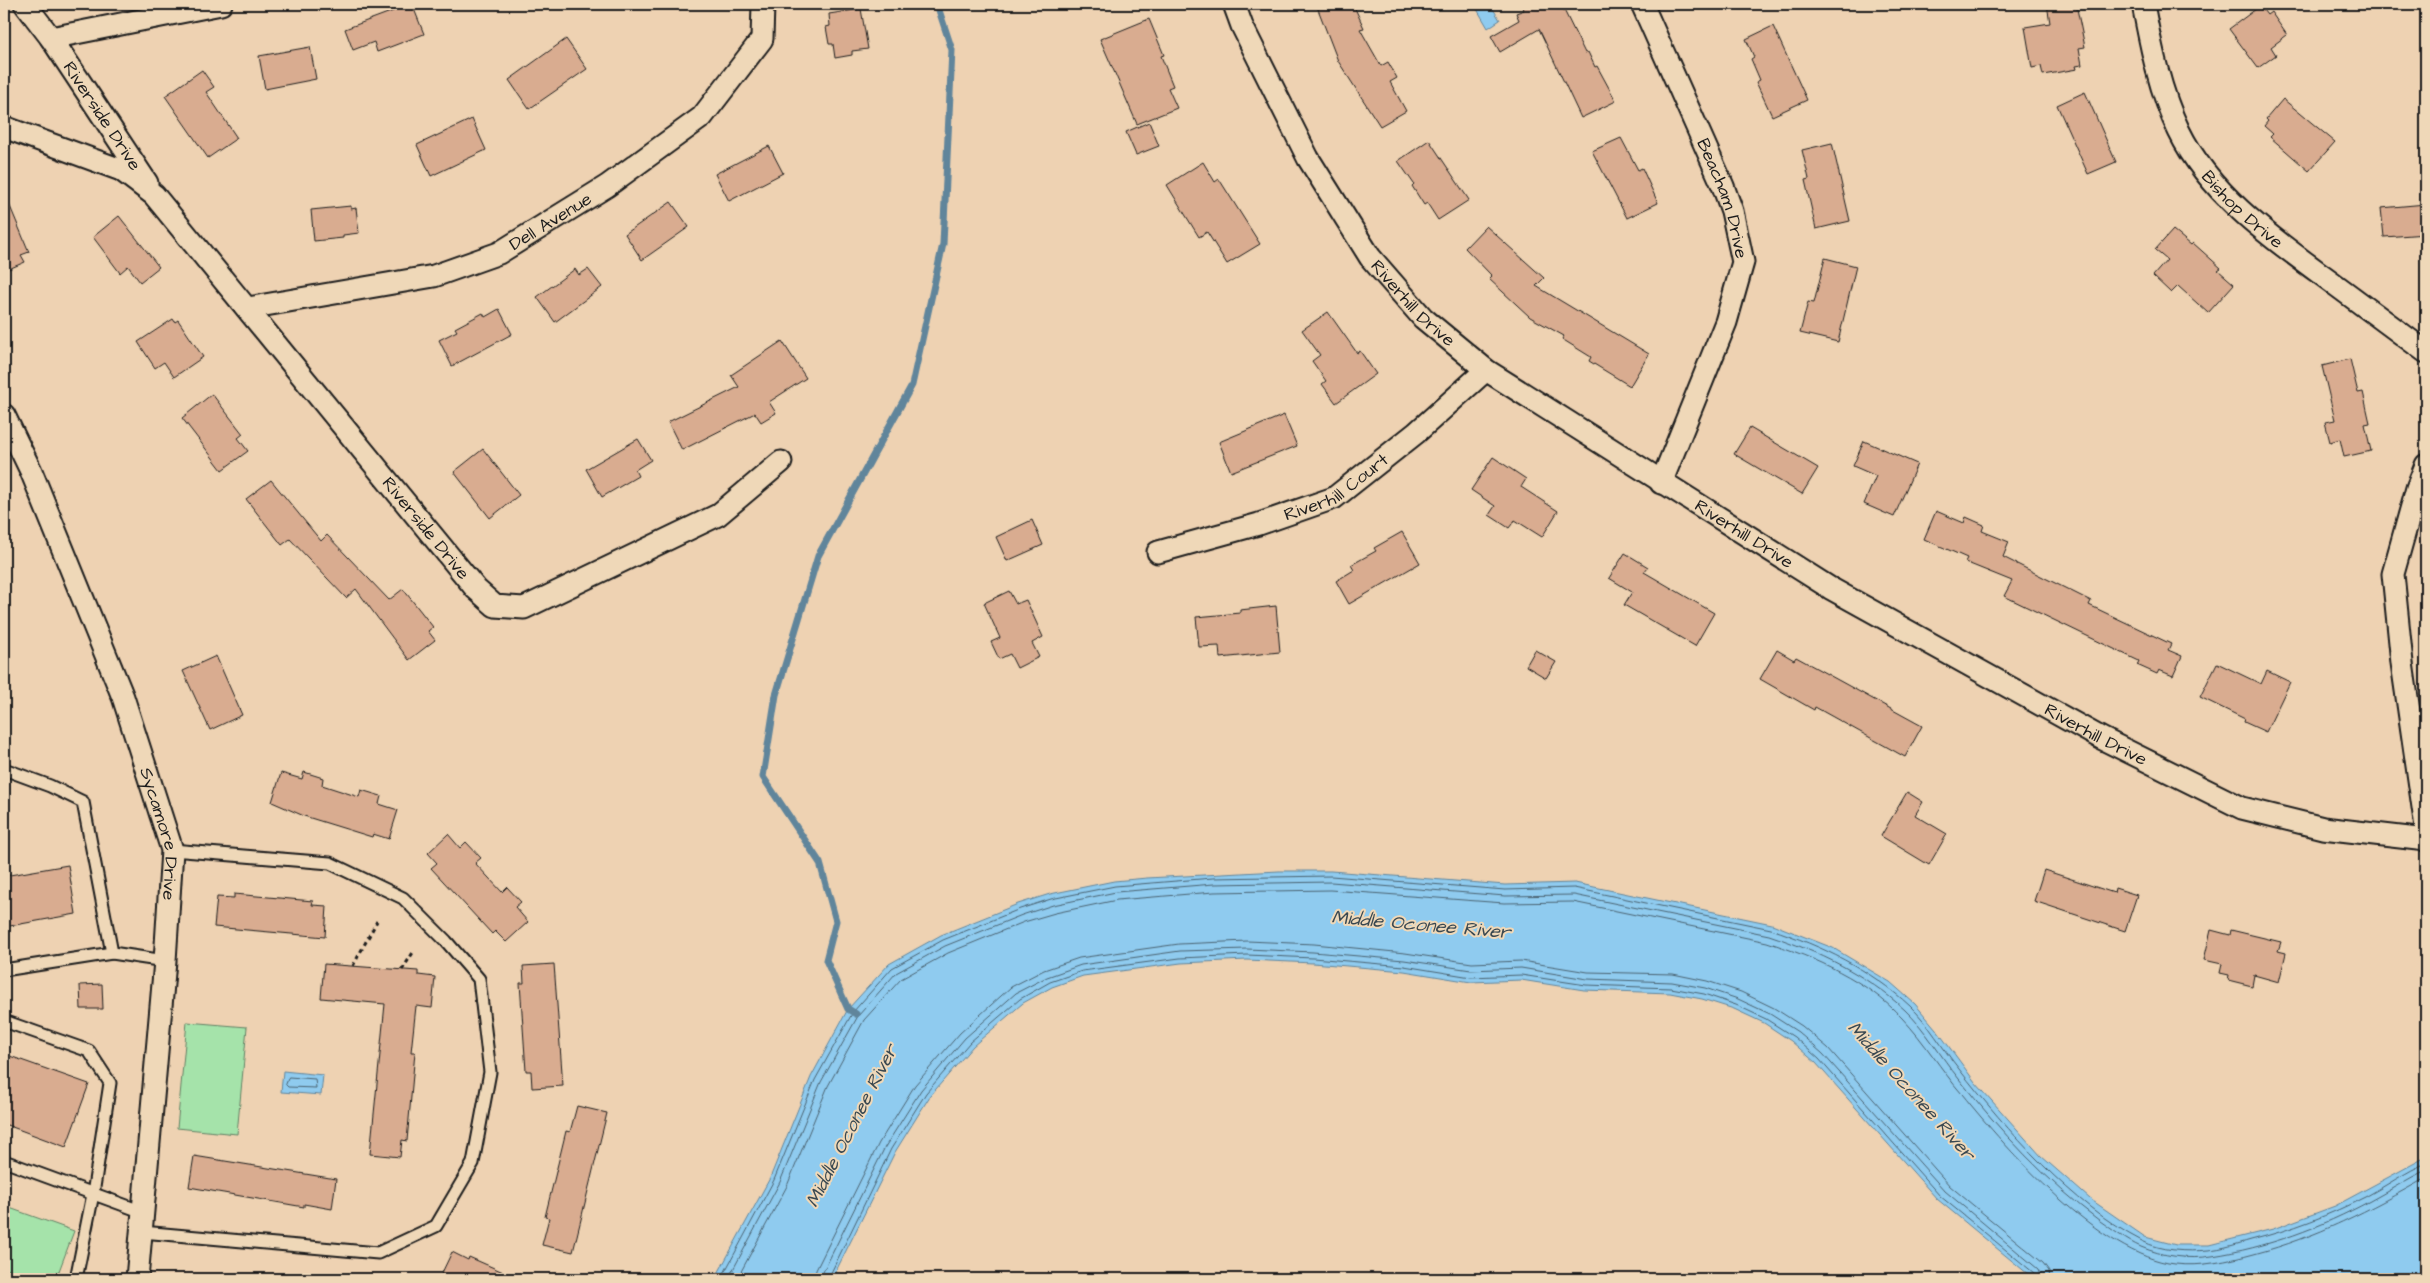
<svg xmlns="http://www.w3.org/2000/svg" width="2430" height="1283" viewBox="0 0 2430 1283" font-family="'Architects Daughter',sans-serif">
<style>
.green{fill:#a5e3aa;stroke:#608063}
.water{fill:#8fcbef;stroke:#61859b}
.lines{fill:none;stroke-linecap:round;stroke-linejoin:round}
.shore{stroke:#4a6270;stroke-width:1}
.stream{stroke:#61859b;stroke-width:7}
.building{fill:#d9ac90;stroke:#1c1c1c}
.lane-casing{stroke:#1c1c1c;stroke-width:15}
.street-casing{stroke:#1c1c1c;stroke-width:25}
.path{stroke:#1c1c1c;stroke-width:3;stroke-dasharray:4 4;stroke-linecap:butt}
.lane{stroke:#efd8b8;stroke-width:11}
.street{stroke:#efd8b8;stroke-width:21}
.labels{text-anchor:middle;dominant-baseline:central;stroke-width:4;stroke-linejoin:round;paint-order:stroke}
.street-label{font-size:18px;fill:#1c1c1c;stroke:#efd8b8}
.water-label{font-size:19px;font-style:italic;fill:#394851;stroke:#efd8b8}
</style>
<rect width="100%" height="100%" fill="#eed2b2"/>
<filter id="ink" filterUnits="userSpaceOnUse"><feTurbulence type="fractalNoise" baseFrequency=".02" numOctaves="2"/><feDisplacementMap in="SourceGraphic" scale="10" xChannelSelector="R" yChannelSelector="G"/><feConvolveMatrix kernelMatrix="1 2 1 2 8 2 1 2 1" color-interpolation-filters="sRGB"/></filter>
<g filter="url(#ink)">
<g class="green">
<path d="M187,1022l60,5 -10,107 -60,-6z"/>
<path d="M4,1206l70,25 -18,48h-23l-29,-11z"/>
</g>
<g class="water">
<path d="M1474,4h16l10,16 -12,8z"/>
<path d="M1279,871h52l174,14 70,-2 197,41 61,24 57,34 25,22 21,25 39,53 66,74 49,43 55,38 31,8h33l64,-16 62,-23 91,-49v122h-392l-97,-80 -121,-136 -25,-22 -27,-18 -30,-14 -32,-10 -32,-6 -86,-3 -63,-10 -50,2 -67,-11 -91,-8 -66,-3 -66,3 -98,13 -31,11 -29,16 -50,43 -43,50 -35,56 -63,127h-117l55,-101 41,-101 37,-68 41,-45 52,-29 77,-31 32,-10 64,-13 33,-3z"/>
<path d="M283,1071l40,4 -2,20 -40,-3z"/>
</g>
<g class="lines">
<g class="shore">
<path d="M289,1077l26,2 1,9 -28,-1 -2,-2z"/>
<path d="M721,1279l53,-99 41,-100 38,-68 39,-44 51,-28 77,-31 31,-10 64,-13 98,-8 118,-2 174,14 69,-2 197,41c51,17 99,40 139,77 19,18 32,42 49,63 47,60 114,137 183,172 19,10 45,11 66,9 14,-1 29,-6 43,-10 40,-10 79,-25 116,-44 20,-11 39,-24 59,-33"/>
<path d="M728,1279l52,-97 41,-100 37,-66 38,-43 49,-27 77,-31 31,-10 63,-13 98,-8 117,-2 174,14 69,-1 195,40c50,17 97,39 136,75 21,20 36,47 54,69 42,53 87,102 141,142 13,9 27,20 41,26 21,9 48,13 71,9 54,-8 110,-29 158,-55 19,-10 37,-22 56,-31"/>
<path d="M737,1279l50,-93 41,-100 36,-66 37,-41 47,-26 76,-31 31,-9 62,-13 97,-8 116,-2 174,13 69,-1 194,40c49,16 100,38 135,76 23,24 39,52 60,76 45,56 139,162 213,170 27,3 53,-3 79,-10 64,-17 115,-44 172,-76"/>
<path d="M814,1279l2,-9 63,-127 36,-58 45,-52 51,-46 33,-17 35,-12 100,-14 68,-3 67,3 91,9 67,10 49,-2 67,11 85,2 34,7 34,11 33,16 28,18 26,22 122,138 93,77 6,8 1,8"/>
<path d="M822,1279l1,-7 62,-125 36,-57 44,-52 51,-45 31,-16 34,-12 99,-14 67,-2 66,3 91,8 67,10 50,-2 66,11 85,3 33,6 33,11 32,15 28,18 25,22 122,137 93,78 4,10"/>
<path d="M828,1279l63,-130 35,-56 44,-51 50,-43 30,-17 32,-11 98,-13 67,-3 66,3 91,8 67,11 50,-2 65,10 85,3 33,6 32,11 30,14 28,18 25,22 121,137 94,77 2,6"/>
</g>
<path class="stream" d="M856,1014l-8,-5 -22,-49 10,-39 -16,-58 -57,-86 13,-82 42,-139 94,-171 31,-141 9,-194 -15,-46"/>
</g>
<g class="building">
<path d="M412,4l12,30 -47,18 -3,-10 -21,8 -8,-21z"/>
<path d="M1316,4h37l11,24 -4,1 21,37 7,-4 9,16 -7,4 16,29 -26,15 -42,-65z"/>
<path d="M1521,4h40l24,49 3,-1 7,15 2,-1 19,35 -35,17 -42,-89 -39,23 -9,-16 28,-16 -3,-7 8,-3z"/>
<path d="M2047,4h29l9,43 -6,1 3,17 -6,1 1,3 -34,6 -2,-9 -9,2 -7,-41 25,-4z"/>
<path d="M2260,6l7,9 4,-3 16,23 -16,12 5,8 -18,13 -29,-39z"/>
<path d="M861,9l7,40 -16,2v4l-17,3 -2,-14h-4l-3,-17 4,-1 -1,-12z"/>
<path d="M1149,19l15,36 -3,1 12,30 -5,2 9,20 -40,16 -37,-85z"/>
<path d="M1773,26l34,74 -35,16 -16,-34 4,-2 -9,-21 3,-2 -8,-18z"/>
<path d="M566,39l21,30 -58,40 -20,-29z"/>
<path d="M310,47l6,32 -51,10 -6,-33z"/>
<path d="M202,70l12,17 -8,5 31,46 -29,20 -43,-62z"/>
<path d="M2085,92l31,70 -28,12 -31,-69z"/>
<path d="M2283,99l52,43 -26,29 -39,-34 3,-3 -9,-8 4,-5 -2,-2z"/>
<path d="M472,119l14,31 -55,26 -14,-31z"/>
<path d="M1149,122l10,24 -23,9 -10,-23z"/>
<path d="M1621,138l17,32 4,-2 16,35 -31,15 -35,-67z"/>
<path d="M1429,140l40,60 -31,20 -11,-17 -3,2 -12,-19 2,-2 -16,-23z"/>
<path d="M1832,143l18,78 -34,8 -11,-49 4,-1 -7,-29z"/>
<path d="M769,146l14,27 -54,28 -14,-27z"/>
<path d="M1203,162l12,20 4,-3 41,65 -33,20 -20,-32 -8,5 -32,-52z"/>
<path d="M4,192l25,60 -8,3 4,7 -21,9z"/>
<path d="M671,202l18,25 -47,33 -17,-26z"/>
<path d="M2426,204v30l-42,3 -3,-29z"/>
<path d="M351,206v3l5,-1 3,25 -16,2v3l-29,3 -3,-31z"/>
<path d="M119,216l40,51 -19,15 -12,-16 -8,7 -27,-36z"/>
<path d="M1486,226l58,52 -8,8 113,68 -19,32 -41,-25 2,-4 -29,-18 2,-3 -34,-19 -41,-38 3,-3 -27,-28z"/>
<path d="M2173,230l18,15 2,-2 28,25 -3,2 16,14 -26,29 -30,-27 -7,7 -18,-17 14,-16 -12,-10z"/>
<path d="M1825,258l31,8 -18,76 -38,-9 8,-31 6,1z"/>
<path d="M575,269l4,6 9,-6 14,18 -47,35 -18,-25z"/>
<path d="M499,309l13,25 -60,32 -13,-26 18,-9 -2,-3 28,-15 2,4z"/>
<path d="M1328,312l29,41 3,-2 16,23 -40,29 -14,-19 4,-3 -14,-20 8,-6 -18,-25z"/>
<path d="M173,319l2,3 3,-2 25,37 -29,20 -10,-15 -9,6 -17,-26z"/>
<path d="M782,341l24,37 -37,24 7,11 -15,9 -6,-9 -73,37 -14,-28 71,-35 -8,-12z"/>
<path d="M2350,359l8,34 5,-1 7,31 -5,1 6,27 -27,6 -4,-18 -10,3 -5,-20 10,-2 -13,-54z"/>
<path d="M212,394l31,40 -5,4 10,13 -26,19 -40,-52z"/>
<path d="M1284,415l13,31 -66,26 -12,-30z"/>
<path d="M1750,428l68,40 -16,26 -68,-40z"/>
<path d="M638,439l13,21 -16,10 3,6 -36,21 -16,-28z"/>
<path d="M1864,441l53,23 -23,53 -30,-13 12,-28 -23,-10z"/>
<path d="M483,449l36,46 -29,23 -36,-46z"/>
<path d="M1493,457l33,22 -5,8 37,24 -16,26 -27,-17 -6,8 -20,-13 6,-9 -24,-16z"/>
<path d="M271,480l50,61 6,-6 62,65 14,-11 30,38 -5,4 7,9 -26,20 -53,-71 -10,9 -56,-59 -8,6 -36,-46z"/>
<path d="M1936,511l28,12 2,-6 18,8 -2,6 27,11 -6,15 88,44 -2,4 82,39 -3,6 14,6 -9,20 -14,-6 -2,4 -20,-9 2,-4 -135,-65 8,-15 -47,-19 2,-4 -43,-19z"/>
<path d="M1032,520l11,25 -36,16 -11,-24z"/>
<path d="M1402,532l18,31 -71,41 -13,-23 18,-11 -3,-5 25,-14 -2,-3z"/>
<path d="M1625,553l23,14 -4,5 70,41 -19,33 -71,-41 8,-13 -23,-14z"/>
<path d="M1009,591l7,13 10,-4 17,37 -11,6 7,14 -22,11 -7,-14 -11,5 -8,-17 9,-4 -16,-35z"/>
<path d="M1276,606l4,46 -60,6 -1,-12 -20,1 -3,-30 44,-4v-3z"/>
<path d="M1535,650l21,12 -10,16 -20,-12z"/>
<path d="M1777,650l17,10 2,-3 126,69 -17,31 -90,-50 -1,3 -54,-31z"/>
<path d="M216,656l26,59 -32,15 -27,-59z"/>
<path d="M2217,663l44,21 6,-13 23,11 -24,50 -22,-10 1,-3 -45,-22z"/>
<path d="M304,772l19,6 -1,7 37,12 2,-7 20,6 -2,8 19,6 -9,29 -16,-5 -1,3 -68,-21 -32,-14 9,-29 21,6z"/>
<path d="M1907,792l16,10 -8,13 32,19 -18,31 -48,-29z"/>
<path d="M448,834l12,14 6,-6 15,16 -6,5 27,29 5,-5 14,15 -6,5 13,15 -22,20 -11,-11 -3,3 -61,-66 6,-5 -9,-10z"/>
<path d="M68,865l8,49 -72,13v-51z"/>
<path d="M2044,870l70,23 1,-5 22,7 -12,36 -91,-30z"/>
<path d="M234,894l79,7 -1,4 15,1 -2,31 -111,-10 3,-30 17,1z"/>
<path d="M2211,930l19,5 1,-5 50,12 -3,9 8,2 -7,29 -25,-7 -2,11 -24,-6 1,-5 -9,-2 2,-9 -18,-4z"/>
<path d="M324,964l94,7v4l17,2 -3,31 -16,-2 -5,46h4l-8,89 -5,-1 -2,17 -30,-3 15,-150 -64,-6z"/>
<path d="M554,964l9,122 -31,2 -1,-17h-5l-6,-88h4l-1,-17z"/>
<path d="M102,984l1,25h-22l-1,-24z"/>
<path d="M4,1054l85,30 -23,63 -62,-23z"/>
<path d="M577,1106l30,7 -34,139 -31,-7 7,-27 -4,-1 21,-86 4,1z"/>
<path d="M194,1156l142,23 -4,30 -28,-5v3l-115,-20z"/>
<path d="M452,1252l16,8 1,-3 50,22h-80z"/>
</g>
<g class="lines">
<defs>
<g id="lane">
<path d="M4,769l46,17 33,16 29,151"/>
<path d="M4,970l108,-17 53,8"/>
<path d="M4,1021l85,30 21,32 -17,111 -17,85"/>
<path d="M4,1161l139,51"/>
<path d="M142,1232l236,21 58,-27 37,-63 17,-91 -11,-93 -33,-38 -43,-43 -73,-35 -158,-13"/>
</g>
<g id="street">
<path id="s1" d="M25,4l26,34 96,145"/>
<path id="s2" d="M1234,4l8,22 66,132 62,99 53,61 63,52 344,218 271,150 141,70 81,20 103,12"/>
<path id="s3" d="M1642,4l81,182 9,25 11,51 -17,60 -65,161"/>
<path id="s4" d="M2143,4c8,43 17,88 36,127 31,64 94,108 150,149 32,24 65,48 97,72"/>
<path d="M51,38l170,-34"/>
<path id="s5" d="M4,127l117,43 33,25 322,394 19,17 29,2 194,-93 63,-53"/>
<path id="s6" d="M248,308l186,-32 65,-23 108,-67 95,-69 60,-78 1,-35"/>
<path id="s7" d="M4,415l27,56 92,226 49,153 -7,111 -28,318"/>
<path d="M2426,465l-9,23 -24,86 9,89 24,165"/>
<path id="s8" d="M1158,552l101,-28 75,-26 82,-65 70,-63"/>
</g>
</defs>
<use href="#lane" class="lane-casing"/>
<use href="#street" class="street-casing"/>
<g class="path">
<path d="M353,966l24,-45"/>
<path d="M402,970l12,-19"/>
</g>
<use href="#lane" class="lane"/>
<use href="#street" class="street"/>
</g>
</g>
<g class="labels">
<g class="street-label">
<text stroke="none"><textPath href="#s1" startOffset="136">Riverside Drive</textPath></text>
<text stroke="none"><textPath href="#s3" startOffset="211">Beacham Drive</textPath></text>
<text stroke="none"><textPath href="#s4" startOffset="234">Bishop Drive</textPath></text>
<text stroke="none"><textPath href="#s6" startOffset="318">Dell Avenue</textPath></text>
<text stroke="none"><textPath href="#s2" startOffset="351">Riverhill Drive</textPath></text>
<text stroke="none"><textPath href="#s8" startOffset="191">Riverhill Court</textPath></text>
<text stroke="none"><textPath href="#s5" startOffset="596">Riverside Drive</textPath></text>
<text stroke="none"><textPath href="#s2" startOffset="756">Riverhill Drive</textPath></text>
<text stroke="none"><textPath href="#s2" startOffset="1161">Riverhill Drive</textPath></text>
<text stroke="none"><textPath href="#s7" startOffset="449">Sycamore Drive</textPath></text>
</g>
<g class="water-label">
<text transform="translate(1421 925) rotate(5)">Middle Oconee River</text>
<text transform="translate(1911 1091) rotate(48)">Middle Oconee River</text>
<text transform="translate(852 1126) rotate(-63)">Middle Oconee River</text>
</g>
</g>
<rect width="2430" height="1283" fill="none" stroke="#efd8b8" stroke-width="20"/>
<rect x="10" y="10" width="2410" height="1263" fill="none" stroke="#1c1c1c" stroke-width="2" filter="url(#ink)"/>
</svg>
